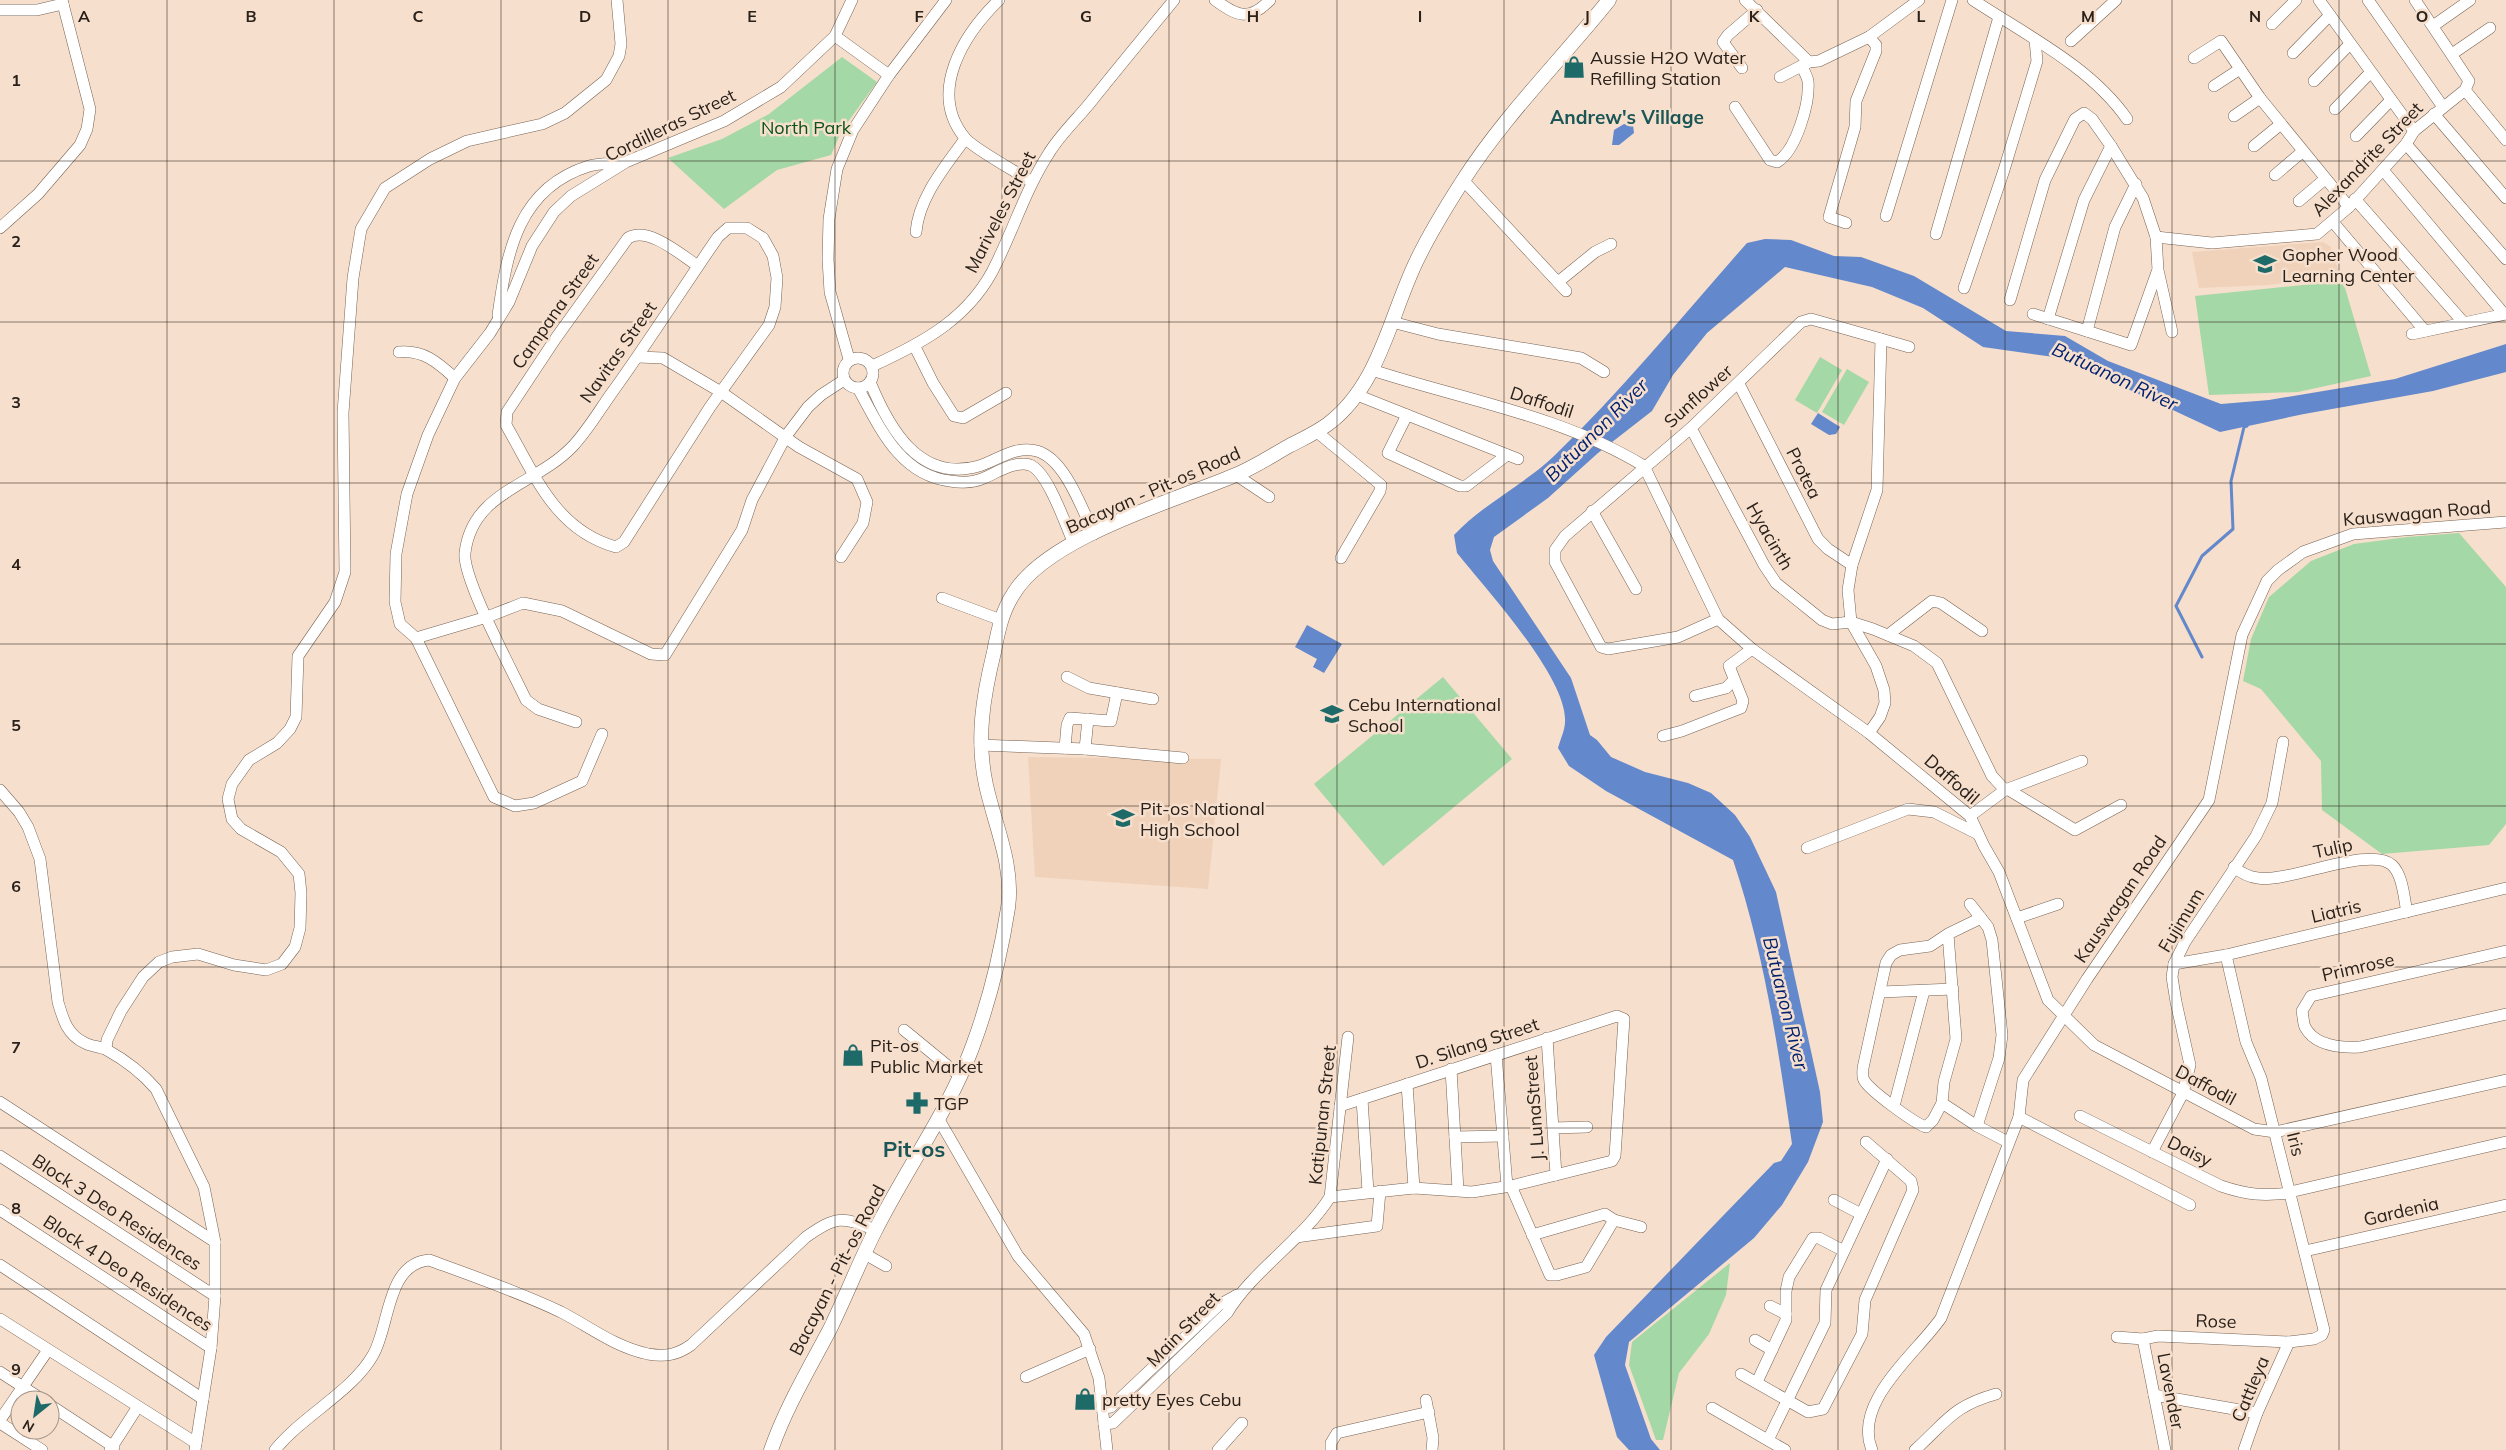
<svg xmlns="http://www.w3.org/2000/svg" width="2506" height="1450" viewBox="0 0 2506 1450" font-family="Mulish,sans-serif">
<style>
.built{fill:#f0d2ba}
.green{fill:#a4d8a6}
.water{fill:#6388cb}
.lines{fill:none;stroke-linecap:round;stroke-linejoin:round}
.stream{stroke:#6388cb;stroke-width:3}
.minor-casing{stroke:#776353;stroke-width:12}
.major-casing{stroke:#776353;stroke-width:15}
.minor{stroke:#fff;stroke-width:11}
.major{stroke:#fff;stroke-width:14}
.grid{fill:none;stroke:#29211a;stroke-width:1;stroke-opacity:0.55}
.labels{text-anchor:middle;dominant-baseline:central;stroke-width:5;stroke-linejoin:round;paint-order:stroke}
.poi-label{font-size:18px;fill:#29211a;stroke:#f7dfcd;text-anchor:start}
.street-label{font-size:18px;fill:#29211a;stroke:#f7dfcd}
.park-label{font-size:18px;fill:#095218;stroke:#f7dfcd}
.neighbourhood-label{font-size:19px;font-weight:bold;fill:#1a5656;stroke:#f7dfcd}
.water-label{font-size:19px;font-style:italic;fill:#00216f;stroke:#f7dfcd}
.district-label{font-size:22px;font-weight:bold;fill:#1a5656;stroke:#f7dfcd}
.grid-label{font-size:16px;text-anchor:middle;font-weight:bold;fill:#29211a;stroke:#f7dfcd;stroke-width:5;stroke-linejoin:round;paint-order:stroke}
</style>
<rect width="100%" height="100%" fill="#f7dfcd"/>
<g class="built">
<path d="M2323,242l8,5 9,28 -71,10 -70,3 -7,-36z"/>
<path d="M1028,757l193,2 -13,130 -173,-12z"/>
</g>
<g class="green">
<path d="M842,57l35,25 -35,48 -11,25 -54,15 -53,39 -56,-51 54,-19 47,-25z"/>
<path d="M2343,281l28,95 -73,16 -89,3 -14,-99z"/>
<path d="M1820,357l22,13 -25,43 -22,-13z"/>
<path d="M1847,369l22,13 -25,43 -22,-13z"/>
<path d="M2459,533l47,54v237l-17,21 -107,9 -60,-44 -1,-49 -60,-72 -18,-8 8,-42 18,-42 42,-36 43,-17 53,-7z"/>
<path d="M1443,677l69,82 -129,107 -69,-82z"/>
<path d="M1730,1263l-4,32 -17,39 -30,39 -16,67h-7l-27,-75 3,-23z"/>
</g>
<g class="water">
<path d="M1624,124l9,1 1,8 -15,12h-7l2,-15z"/>
<path d="M1765,239l26,1 43,16 27,1 53,19 92,55 59,5 43,25 113,43 48,-4 126,-21 111,-35v28l-73,19 -129,23 -84,18 -159,-74 -78,-11 -60,-39 -51,-21 -87,-20 -78,66 -34,42 -21,36 -54,42 -50,45 -54,39 -4,13 3,11 78,117 19,57 7,5 14,17 34,15 43,11 23,10 24,22 15,22 26,55 44,200 3,30 -15,40 -26,43 -28,33 -125,104 -4,23 26,74 9,11h-31l-12,-13 -23,-82 12,-18 168,-174 7,-2 11,-17c-14,-97 -28,-192 -59,-284l-127,-69 -37,-25 -11,-18c2,-8 7,-18 7,-26 3,-44 -80,-134 -108,-169l-3,-18c29,-31 68,-49 99,-78 69,-66 130,-142 194,-214z"/>
<path d="M1818,413l22,14 -4,7 -7,1 -18,-11z"/>
<path d="M1307,625l35,19 -18,29 -11,-6 4,-8 -22,-12z"/>
</g>
<g class="lines">
<path class="stream" d="M2202,657l-26,-51 26,-50 31,-27 -2,-48 13,-54 3,-1"/>
<defs>
<g id="minor">
<path d="M999,0c-35,34 -72,92 -34,138 9,11 52,34 67,44"/>
<path d="M1215,0c22,16 34,22 55,0"/>
<path d="M1745,0l64,62"/>
<path d="M1973,0c53,35 118,67 154,119"/>
<path d="M2319,0l95,131"/>
<path d="M2368,0l75,107"/>
<path d="M0,10h37l26,-6"/>
<path d="M2272,24l24,-24"/>
<path d="M2433,26l37,-26"/>
<path d="M835,36l54,39"/>
<path d="M2071,41l45,-41"/>
<path d="M2293,53l37,-38"/>
<path d="M2452,54l38,-26"/>
<path d="M2194,58l27,-17 39,57 89,109"/>
<path d="M1742,68l-19,-26 5,-7 29,-25"/>
<path d="M1780,77l29,-15 10,-1 50,-24 50,-37"/>
<path d="M2314,81l36,-37"/>
<path d="M2214,86l26,-17"/>
<path d="M2465,90l41,50"/>
<path d="M1735,107l35,53 7,2c19,-11 33,-59 31,-81 -1,-5 -4,-10 -6,-14"/>
<path d="M2335,109l35,-36"/>
<path d="M2434,114l72,84"/>
<path d="M2234,116l26,-18"/>
<path d="M2356,136l35,-36"/>
<path d="M2406,144l100,115"/>
<path d="M2254,146l27,-22"/>
<path d="M2383,170l121,144"/>
<path d="M2275,175l27,-23"/>
<path d="M1463,180l103,111"/>
<path d="M2355,199l109,124"/>
<path d="M2299,201l26,-22"/>
<path d="M1886,216l66,-216"/>
<path d="M2333,222l92,109"/>
<path d="M1846,223l-17,-6 26,-90 1,-26 20,-50v-6l-7,-8"/>
<path d="M0,228l38,-34 42,-49 7,-16 3,-20 -28,-109"/>
<path d="M916,232c3,-35 29,-65 49,-93"/>
<path d="M1936,234l63,-217"/>
<path d="M2156,237l56,6 105,-9 32,-27 57,-63 8,-13 51,-41 4,-9 -54,-81"/>
<path d="M1558,282l37,-30 16,-8"/>
<path d="M1964,288l40,-118 33,-109 -2,-21"/>
<path d="M2010,300l35,-120 30,-61 9,-6 8,6 19,27 32,52 13,39 2,33 14,62"/>
<path d="M2033,314l98,31 26,-73"/>
<path d="M498,315c9,-63 20,-127 91,-149 10,-3 23,-2 34,-3"/>
<path d="M2048,319l36,-119 27,-54"/>
<path d="M1392,322l46,12 143,24 23,14"/>
<path d="M2087,331l28,-104 21,-43"/>
<path d="M2412,334l94,-20"/>
<path d="M915,347l18,36 21,33 9,2 43,-25"/>
<path d="M399,352c25,-2 38,10 56,26"/>
<path d="M638,357l25,1 58,34 78,55 58,32 10,23 -4,21 -22,34"/>
<circle cx="858" cy="373" r="15"/>
<path d="M849,359l-19,-67 -2,-33 1,-40 8,-50 16,-39 36,-55 57,-75"/>
<path d="M872,366c51,-23 100,-49 125,-104 18,-37 30,-75 52,-109 11,-18 28,-34 41,-50 28,-35 56,-69 84,-103"/>
<path d="M1372,370c92,30 188,45 272,96l74,153 34,30 117,84 101,83 14,30 15,26 49,128 46,45 160,84 21,3 231,-52"/>
<path d="M844,380l-23,15 -13,12 -22,29 -34,64 -10,30 -77,125 -14,-1 -89,-43 -39,-8 -36,14 -71,21 -16,-14 -5,-22 1,-48 11,-60 21,-59 27,-57 35,-45 19,-31 23,-56 22,-34 17,-16 55,-34 98,-41 57,-34 54,-51 17,-36"/>
<path d="M870,382c19,46 49,101 109,84 19,-6 37,-21 58,-15 28,8 45,58 57,83"/>
<path d="M1739,384l79,155 10,10 24,16"/>
<path d="M858,388c22,40 42,87 92,93 12,2 23,2 34,-3 12,-5 32,-18 46,-13 18,7 36,61 44,79"/>
<path d="M1357,395l161,64"/>
<path d="M1407,415l-19,38 72,33h6l41,-31"/>
<path d="M1691,428l73,137 12,18 46,37 10,4 19,-2 22,7 41,17 23,17 55,113 13,14"/>
<path d="M1317,432l64,53 -1,6 -39,67"/>
<path d="M1236,475l33,22"/>
<path d="M1592,511l44,78"/>
<path d="M942,598l59,22"/>
<path d="M1718,619l-40,18 -70,12 -7,-2 -46,-85v-12l10,-14 126,-108 110,-106 10,-3 98,28"/>
<path d="M1888,635l44,-34 9,2 41,28"/>
<path d="M416,638l78,159 21,9 19,-3 48,-22 20,-47"/>
<path d="M1067,677l22,11 64,11"/>
<path d="M1695,696l31,-8 7,-7"/>
<path d="M576,722l-38,-13 -12,-9c-13,-28 -64,-122 -61,-147 7,-62 70,-67 108,-107 14,-15 26,-35 38,-52 37,-51 71,-105 107,-157l10,-9h19l16,10 10,18 4,22 -2,29 -6,18 -59,82 -86,135 -8,5c-61,-17 -81,-72 -110,-122l1,-13 49,-74 72,-100c20,-12 52,16 70,28"/>
<path d="M1869,733l11,-16 5,-14 -1,-13 -8,-24 -25,-44 -3,-32 4,-25 25,-75 4,-151"/>
<path d="M1663,736l19,-5 59,-23 2,-7 -14,-35 23,-17"/>
<path d="M980,745l105,4 98,9"/>
<path d="M1065,748l2,-23 3,-7 41,3 6,-28"/>
<path d="M1085,749l3,-30"/>
<path d="M0,790l19,22 9,15 12,32 18,143c5,17 9,33 27,41 7,4 15,3 22,7 18,10 36,24 49,39l48,98 11,55v54l-4,52 -16,102"/>
<path d="M2009,790l66,40 46,-25"/>
<path d="M1970,816l35,-26 77,-29"/>
<path d="M1807,848l101,-39 26,3 44,22"/>
<path d="M2234,867c7,6 15,10 24,11 31,5 112,-33 134,-13 11,10 12,34 15,47"/>
<path d="M1970,904l18,23 4,13 10,95 -3,23 -22,68"/>
<path d="M2017,918l41,-14"/>
<path d="M1948,934l8,105 -12,43 -2,21 -9,17 -7,7c-12,-4 -57,-37 -62,-47 -2,-3 -1,-9 -1,-12l23,-105 5,-8 9,-5 30,-4 18,-12 33,-16"/>
<path d="M2506,951l-195,45 -9,15c1,4 1,11 3,16 10,19 36,21 55,20l146,-33"/>
<path d="M2174,964l52,-9 280,-67"/>
<path d="M1881,992l72,-3"/>
<path d="M904,1030l56,46"/>
<path d="M1547,1038l9,137"/>
<path d="M106,1049l1,-9 14,-29 22,-34 16,-15 13,-5 26,-3 36,11 32,5 16,-6 13,-17 5,-19 1,-35 -2,-19 -18,-22 -40,-23 -9,-10 -4,-20 4,-15 17,-24 28,-17 13,-14 6,-12 2,-61 37,-54 10,-30 -2,-159 10,-135 8,-49 24,-41 45,-29 37,-18 75,-17 23,-11 41,-33 13,-24 2,-12 -4,-44"/>
<path d="M1496,1055l11,131"/>
<path d="M1451,1069l7,121"/>
<path d="M1407,1084l7,104"/>
<path d="M1362,1099l6,93"/>
<path d="M0,1102l215,140"/>
<path d="M1942,1103l35,23 31,16"/>
<path d="M1894,1106l30,-115"/>
<path d="M2080,1116l141,70c27,9 41,10 70,7"/>
<path d="M2019,1117l171,88"/>
<path d="M938,1118l80,138 66,78 15,44 8,72"/>
<path d="M1553,1128l34,-1"/>
<path d="M1455,1137l48,-1"/>
<path d="M2152,1152l31,-59 7,-28 -14,-63 -4,-25 2,-13 11,-22 71,-106 16,-33 11,-61"/>
<path d="M0,1156l215,140"/>
<path d="M1511,1186l39,89h7l29,-8 28,-47"/>
<path d="M2290,1192l216,-50"/>
<path d="M1330,1197l84,-9 58,4 39,-6 101,-25 3,-5 9,-137 -7,-3 -277,90"/>
<path d="M1330,1197l18,-160"/>
<path d="M1834,1200l27,14"/>
<path d="M0,1210l211,138"/>
<path d="M1532,1235l73,-21 9,6 27,7"/>
<path d="M1296,1237l81,-11 3,-35"/>
<path d="M2305,1251l201,-46"/>
<path d="M865,1254l21,12"/>
<path d="M0,1265l203,134"/>
<path d="M1770,1306l16,8"/>
<path d="M0,1319l196,124"/>
<path d="M2117,1337l26,2 15,-3 131,6 25,-3 8,-4 2,-5 -63,-252 -15,-36 -20,-87"/>
<path d="M2143,1339l22,111"/>
<path d="M1755,1340l17,10"/>
<path d="M0,1372l43,28"/>
<path d="M1741,1374l67,38 15,-3 39,-75 3,-34 48,-110 -2,-9 -45,-39"/>
<path d="M1026,1377l64,-28"/>
<path d="M1757,1382l29,-62v-29l3,-14 24,-39h6l25,13"/>
<path d="M2154,1395l103,18"/>
<path d="M1426,1400l7,38 -1,12"/>
<path d="M50,1405l64,42"/>
<path d="M1103,1408l8,-1 108,-102 18,-10"/>
<path d="M1712,1408l73,42"/>
<path d="M0,1420l48,-70"/>
<path d="M0,1423l42,27"/>
<path d="M1104,1424l9,-1 114,-110c27,-44 75,-72 103,-116"/>
<path d="M1768,1440l57,-117 1,-33 61,-131"/>
<path d="M110,1450l27,-42"/>
<path d="M275,1450c27,-34 78,-59 98,-95 17,-29 13,-91 56,-95 44,16 90,32 132,52 29,15 54,35 87,42 17,3 29,1 43,-9l115,-108c30,-21 36,-21 69,-7"/>
<path d="M1218,1450l24,-27"/>
<path d="M1331,1450v-7l6,-10 92,-21"/>
<path d="M1872,1450c-20,-48 45,-97 69,-132l78,-201 4,-37 64,-101 122,-179 33,-165 25,-54 11,-11 25,-18 50,-18 153,-12"/>
<path d="M1915,1450c32,-29 38,-44 81,-56"/>
<path d="M2244,1450l13,-37 32,-71"/>
</g>
<path id="major" d="M771,1450c15,-43 38,-81 59,-121 16,-33 29,-66 45,-98 31,-62 73,-119 97,-183 16,-43 29,-95 36,-140 6,-43 -13,-82 -22,-123 -10,-46 -3,-88 8,-133 4,-21 8,-41 20,-59 34,-56 160,-92 219,-117 20,-8 38,-20 56,-30 13,-7 27,-13 39,-22 52,-39 62,-109 89,-164 13,-27 29,-53 45,-78 42,-66 98,-121 147,-182"/>
</defs>
<use href="#minor" class="minor-casing"/>
<use href="#major" class="major-casing"/>
<use href="#minor" class="minor"/>
<use href="#major" class="major"/>
</g>
<path class="grid" d="M167,0v1450M334,0v1450M501,0v1450M668,0v1450M835,0v1450M1002,0v1450M1169,0v1450M1337,0v1450M1504,0v1450M1671,0v1450M1838,0v1450M2005,0v1450M2172,0v1450M2339,0v1450M0,161h2506M0,322h2506M0,483h2506M0,644h2506M0,806h2506M0,967h2506M0,1128h2506M0,1289h2506"/>
<defs>
<symbol id="shop-bare" viewBox="-9 -9 18 18"><path d="M-5-2.5h2.3a2.7 3.5 0 0 1 5.4 0H5L5.5 6h-11ZM-1.5-2.5h3a1.5 2.3 0 0 0-3 0Z" fill="#1d6a69" stroke="#f7dfcd" stroke-width="2.5" paint-order="stroke"/></symbol>
<symbol id="school-bare" viewBox="-9 -9 18 18"><path d="M0-5L7-2L0 1L-7-2ZM-4 1L0 2.5L4 1V4Q0 6-4 4Z" fill="#1d6a69" stroke="#f7dfcd" stroke-width="2.5" paint-order="stroke"/></symbol>
<symbol id="pharmacy-bare" viewBox="-9 -9 18 18"><path d="M-2-6h4v4h4v4h-4v4h-4v-4h-4v-4h4Z" fill="#1d6a69" stroke="#f7dfcd" stroke-width="2.5" paint-order="stroke"/></symbol>
</defs>
<g fill-rule="evenodd">
<use href="#shop-bare" x="1558" y="51" width="32" height="32"/>
<use href="#school-bare" x="2249" y="248" width="32" height="32"/>
<use href="#school-bare" x="1316" y="698" width="32" height="32"/>
<use href="#school-bare" x="1107" y="802" width="32" height="32"/>
<use href="#shop-bare" x="837" y="1039" width="32" height="32"/>
<use href="#pharmacy-bare" x="901" y="1087" width="32" height="32"/>
<use href="#shop-bare" x="1069" y="1383" width="32" height="32"/>
</g>
<g class="labels">
<g class="poi-label">
<text x="1590" y="57">Aussie H2O Water<tspan x="1590" dy="21">Refilling Station</tspan></text>
<text x="2282" y="254">Gopher Wood<tspan x="2282" dy="21">Learning Center</tspan></text>
<text x="1348" y="704">Cebu International<tspan x="1348" dy="21">School</tspan></text>
<text x="1140" y="808">Pit-os National<tspan x="1140" dy="21">High School</tspan></text>
<text x="870" y="1045">Pit-os<tspan x="870" dy="21">Public Market</tspan></text>
<text x="934" y="1103">TGP</text>
<text x="1102" y="1399">pretty Eyes Cebu</text>
</g>
<g class="street-label">
<text transform="translate(670 125) rotate(-26)">Cordilleras Street</text>
<text transform="translate(2367 159) rotate(-46)">Alexandrite Street</text>
<text transform="translate(1000 212) rotate(-63)">Mariveles Street</text>
<text transform="translate(555 311) rotate(-55)">Campana Street</text>
<text transform="translate(618 352) rotate(-55)">Navitas Street</text>
<text transform="translate(1698 396) rotate(-42)">Sunflower</text>
<text transform="translate(1542 402) rotate(18)">Daffodil</text>
<text transform="translate(1804 473) rotate(63)">Protea</text>
<text transform="translate(1153 490) rotate(-24)">Bacayan - Pit-os Road</text>
<text transform="translate(2417 513) rotate(-5)">Kauswagan Road</text>
<text transform="translate(1770 536) rotate(60)">Hyacinth</text>
<text transform="translate(1952 779) rotate(41)">Daffodil</text>
<text transform="translate(2333 848) rotate(-12)">Tulip</text>
<text transform="translate(2120 899) rotate(-56)">Kauswagan Road</text>
<text transform="translate(2336 911) rotate(-13)">Liatris</text>
<text transform="translate(2181 920) rotate(-59)">Fujimum</text>
<text transform="translate(2358 967) rotate(-13)">Primrose</text>
<text transform="translate(1477 1043) rotate(-18)">D. Silang Street</text>
<text transform="translate(2206 1085) rotate(28)">Daffodil</text>
<text transform="translate(1534 1108) rotate(-94)">J. LunaStreet</text>
<text transform="translate(1322 1115) rotate(-84)">Katipunan Street</text>
<text transform="translate(2296 1144) rotate(76)">Iris</text>
<text transform="translate(2190 1151) rotate(26)">Daisy</text>
<text transform="translate(2401 1211) rotate(-13)">Gardenia</text>
<text transform="translate(117 1212) rotate(33)">Block 3 Deo Residences</text>
<text transform="translate(837 1270) rotate(-63)">Bacayan - Pit-os Road</text>
<text transform="translate(128 1273) rotate(33)">Block 4 Deo Residences</text>
<text transform="translate(2216 1321) rotate(2)">Rose</text>
<text transform="translate(1183 1329) rotate(-46)">Main Street</text>
<text transform="translate(2250 1389) rotate(-67)">Cattleya</text>
<text transform="translate(2171 1391) rotate(79)">Lavender</text>
</g>
<g class="park-label">
<text x="806" y="127">North Park</text>
</g>
<g class="neighbourhood-label">
<text x="1627" y="117">Andrew's Village</text>
</g>
<g class="water-label">
<text transform="translate(2115 376) rotate(25)">Butuanon River</text>
<text transform="translate(1596 430) rotate(-45)">Butuanon River</text>
<text transform="translate(1786 1003) rotate(76)">Butuanon River</text>
</g>
<g class="district-label">
<text x="914" y="1149">Pit-os</text>
</g>
</g>
<g class="grid-label">
<text x="84" y="22">A</text>
<text x="251" y="22">B</text>
<text x="418" y="22">C</text>
<text x="585" y="22">D</text>
<text x="752" y="22">E</text>
<text x="919" y="22">F</text>
<text x="1086" y="22">G</text>
<text x="1253" y="22">H</text>
<text x="1420" y="22">I</text>
<text x="1587" y="22">J</text>
<text x="1754" y="22">K</text>
<text x="1921" y="22">L</text>
<text x="2088" y="22">M</text>
<text x="2255" y="22">N</text>
<text x="2422" y="22">O</text>
<text x="16" y="86">1</text>
<text x="16" y="247">2</text>
<text x="16" y="408">3</text>
<text x="16" y="570">4</text>
<text x="16" y="731">5</text>
<text x="16" y="892">6</text>
<text x="16" y="1053">7</text>
<text x="16" y="1214">8</text>
<text x="16" y="1375">9</text>
</g>
<g transform="translate(35 1415) rotate(210)"><circle r="24" fill="#f7dfcd" stroke="#a59385"/>
<path d="M0-4L9 19L0 12L-9 19Z" fill="#1d6a69"/>
<text y="-8" font-size="14" font-weight="bold" text-anchor="middle" fill="#29211a">N</text>
</g>
</svg>
